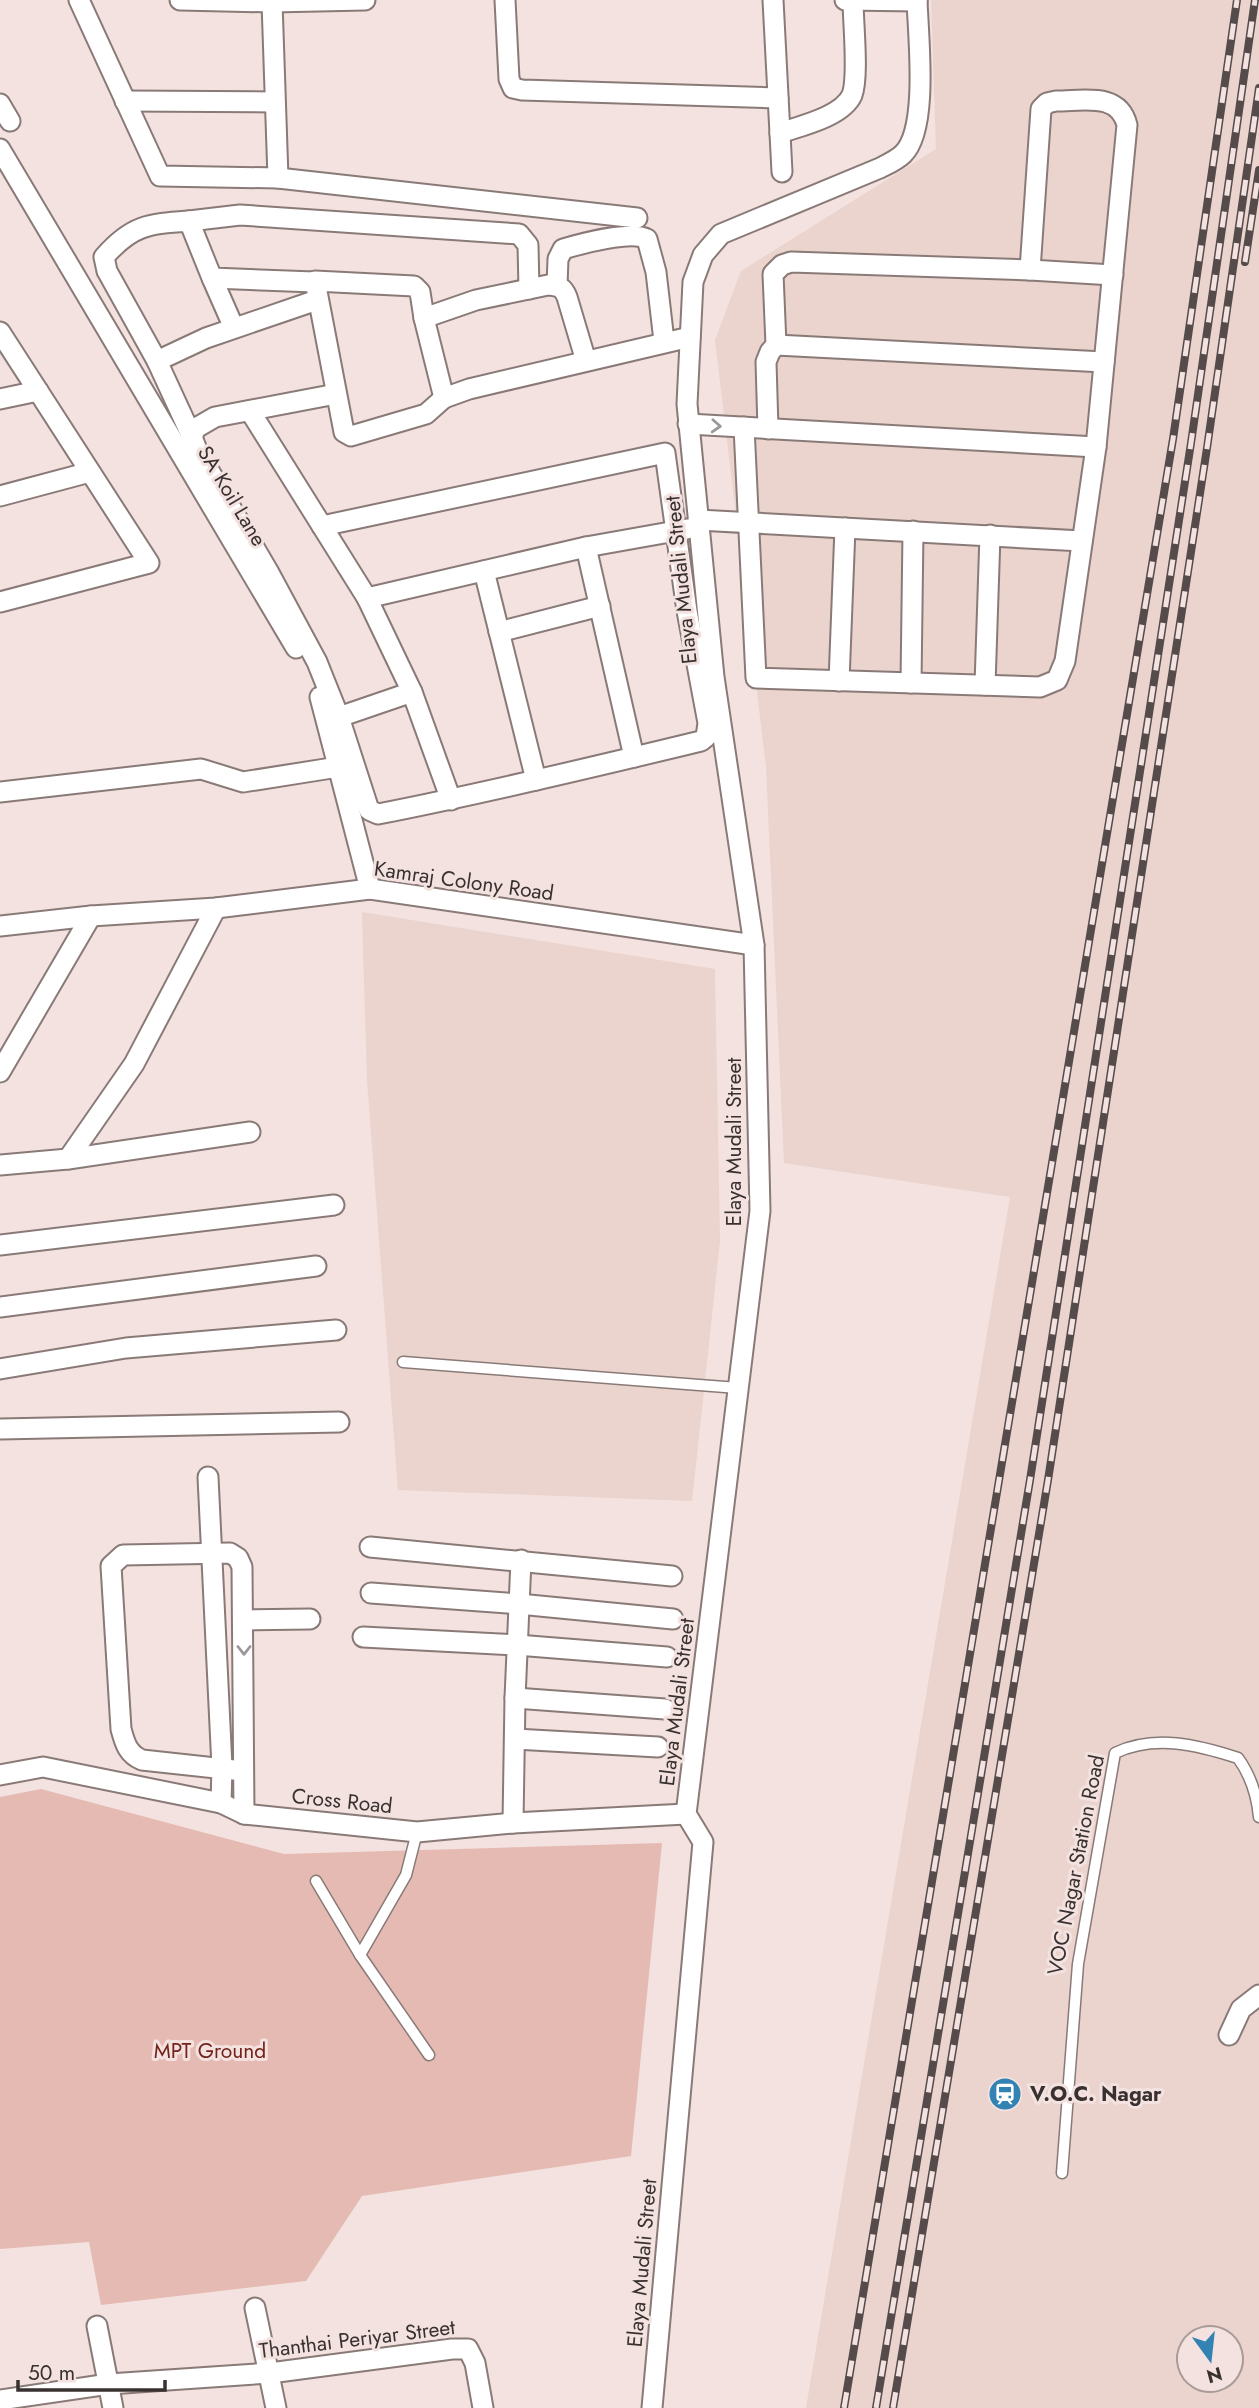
<svg xmlns="http://www.w3.org/2000/svg" width="1259" height="2408" viewBox="0 0 1259 2408" font-family="Jost,sans-serif">
<style>
.built{fill:#ebd3ce;fill-rule:evenodd}
.green{fill:#e5bab2}
.lines{fill:none;stroke-linecap:round;stroke-linejoin:round}
.lane-casing{stroke:#897a77;stroke-width:13}
.street-casing{stroke:#897a77;stroke-width:23}
.lane{stroke:#fff;stroke-width:10}
.street{stroke:#fff;stroke-width:19}
.rail-casing{stroke:#544b4a;stroke-width:8}
.rail{stroke:#f3e2df;stroke-width:5;stroke-dasharray:16;stroke-linecap:butt}
.oneway{stroke:#9c9898}
.labels{text-anchor:middle;dominant-baseline:central;stroke-width:6;stroke-linejoin:round;paint-order:stroke}
.street-label{font-size:21px;fill:#383130;stroke:#f3e2df}
.park-label{font-size:21px;fill:#732319;stroke:#f3e2df}
.poi-label{font-size:21px;font-weight:bold;fill:#383130;stroke:#f3e2df;text-anchor:start}
</style>
<rect width="100%" height="100%" fill="#f3e2df"/>
<g class="built">
<path d="M931,0h328v2408h-453l204,-1211 -226,-34 -18,-396 -51,-427 26,-69 195,-122zM1189,2338h42v42h-42z"/>
<path d="M362,912l353,57 5,272 -28,260 -294,-11 -31,-410z"/>
</g>
<path class="green" d="M41,1789l243,65 378,-11 -31,313 -269,40 -56,85 -205,24 -12,-63 -89,7v-452z"/>
<g class="lines">
<defs>
<g id="lane">
<path d="M403,1362l335,26"/>
<path d="M417,1832l-11,43 -46,80 69,100"/>
<path d="M316,1881l44,74"/>
<path d="M1062,2173l16,-209 37,-211c40,-19 83,-8 123,5 13,18 19,37 21,59"/>
</g>
<g id="street">
<path d="M79,0l81,176 118,2 359,40"/>
<path d="M180,0l92,2 93,-2"/>
<path d="M505,0l4,79 4,9 9,2 256,8"/>
<path d="M773,0l9,172"/>
<path d="M845,0l72,1"/>
<path d="M272,2l6,176"/>
<path d="M125,101l150,1"/>
<path d="M0,104l10,17"/>
<path d="M780,133c20,-7 62,-16 72,-38 7,-18 1,-73 1,-95"/>
<path d="M0,149l296,499"/>
<path d="M189,221l51,-6 279,19 9,11 1,44"/>
<path d="M1030,270l83,5"/>
<path d="M212,278l22,50"/>
<path d="M557,285l1,-26 5,-10c17,-5 69,-19 84,-10l9,33 8,69"/>
<path d="M424,318l-4,-26 -6,-6 -99,-5 29,151 7,4 75,-22 18,-16"/>
<path d="M0,332l149,231 -149,39"/>
<path d="M776,345l328,17"/>
<path d="M157,361l-50,-90 -3,-14c28,-32 44,-33 85,-36l23,57 102,4"/>
<path d="M586,361l-19,-64c-4,-10 -8,-11 -19,-12l-72,15 -52,18 20,80 25,-9 221,-52"/>
<path d="M0,399l38,-8"/>
<path d="M250,411l117,187 45,94 39,108"/>
<path d="M688,424l408,23"/>
<path d="M744,427l12,251 284,9 17,-7 8,-19 31,-214 31,-322c-8,-33 -43,-24 -71,-24l-9,2 -6,6 -11,161 -239,-8 -9,3 -9,9 3,71 -6,7 -4,10 2,67"/>
<path d="M192,437l-35,-76 49,-23 111,-38"/>
<path d="M0,496l90,-24"/>
<path d="M698,520l384,21"/>
<path d="M322,526l343,-73 22,158 21,112 -2,14 -5,4c-107,26 -215,52 -323,73l-9,-4 -30,-93 -22,-55 -49,-91 -71,-121 -5,-13 4,-9 19,-11 121,-23"/>
<path d="M586,547l48,210"/>
<path d="M484,571l52,209"/>
<path d="M367,598l219,-51 101,-18"/>
<path d="M499,632l101,-26"/>
<path d="M839,681l6,-153"/>
<path d="M911,683l2,-152"/>
<path d="M985,685l5,-150"/>
<path d="M320,697l50,192"/>
<path d="M339,717l73,-25"/>
<path d="M0,792l201,-23 42,13 95,-15"/>
<path d="M0,926l91,-10 125,-8 154,-19 384,56"/>
<path d="M0,1072l91,-156"/>
<path d="M68,1159l66,-95 82,-156"/>
<path d="M0,1165l68,-6 182,-27"/>
<path d="M0,1245l334,-40"/>
<path d="M0,1307l316,-41"/>
<path d="M0,1369l126,-21 210,-18"/>
<path d="M0,1429l339,-7"/>
<path d="M208,1477l14,290 -1,36"/>
<path d="M370,1547l302,29"/>
<path d="M371,1593l148,11 154,15"/>
<path d="M244,1620l66,-1"/>
<path d="M363,1637l154,8 150,12"/>
<path d="M515,1698l150,11"/>
<path d="M515,1739l143,8"/>
<path d="M243,1771l-101,-11c-14,-6 -17,-16 -21,-31l-10,-163 12,-11 107,-2 8,5 4,9 2,247"/>
<path d="M0,1775l43,-8 178,36 23,11 173,18 96,-9 173,-9"/>
<path d="M513,1823l2,-125 6,-138"/>
<path d="M1229,2035l12,-26 18,-14"/>
<path d="M255,2308l21,100"/>
<path d="M97,2326l16,82"/>
<path d="M0,2400l109,-16 161,-11 182,-24h16l7,14 8,45"/>
<path d="M652,2408l51,-566 -17,-28 74,-603 -6,-266 -40,-268 -27,-273 6,-122 10,-27 18,-21 159,-66c8,-4 17,-8 23,-14 26,-25 15,-119 14,-154"/>
</g>
</defs>
<use href="#lane" class="lane-casing"/>
<use href="#street" class="street-casing"/>
<use href="#lane" class="lane"/>
<use href="#street" class="street"/>
<defs>
<g id="rail">
<path d="M1245,262l14,-92"/>
<path d="M844,2408l329,-1969 64,-439"/>
<path d="M876,2408l154,-928 161,-1037 64,-443"/>
<path d="M893,2408l155,-928 159,-1032 52,-360"/>
</g>
</defs>
<use href="#rail" class="rail-casing"/>
<use href="#rail" class="rail"/>
</g>
<defs><path id="oneway-chevron" d="M-2-3.5L2.5 0L-2 3.5" fill="none" stroke-width="1.6" stroke-linecap="round" stroke-linejoin="round" transform="scale(1.75)"/></defs>
<g class="oneway">
<use href="#oneway-chevron" transform="translate(716 426) rotate(3)"/>
<use href="#oneway-chevron" transform="translate(244 1650) rotate(90)"/>
</g>
<defs>
<symbol id="station-disc" viewBox="-11 -11 22 22"><circle r="9.5" fill="#3382b4" stroke="#f3e2df"/><path d="M-3-6H3Q5-6 5-4V2Q5 4 3 4L4.5 6H3L1.5 4h-3L-3 6H-4.5L-3 4Q-5 4-5 2V-4Q-5-6-3-6ZM-3.5-4v3h7v-3ZM-3.5 1v1.5H-2V1ZM2 1v1.5H3.5V1Z" fill="#fff"/></symbol>
</defs>
<g fill-rule="evenodd">
<use href="#station-disc" x="986" y="2075" width="38" height="38"/>
</g>
<g class="labels">
<g class="street-label">
<text transform="translate(232 496) rotate(59)">SA Koil Lane</text>
<text transform="translate(681 580) rotate(-96)">Elaya Mudali Street</text>
<text transform="translate(464 881) rotate(8)">Kamraj Colony Road</text>
<text transform="translate(734 1142) rotate(-90)">Elaya Mudali Street</text>
<text transform="translate(677 1702) rotate(-83)">Elaya Mudali Street</text>
<text transform="translate(342 1801) rotate(6)">Cross Road</text>
<text transform="translate(1076 1865) rotate(-79)">VOC Nagar Station Road</text>
<text transform="translate(642 2263) rotate(-85)">Elaya Mudali Street</text>
<text transform="translate(357 2339) rotate(-7)">Thanthai Periyar Street</text>
</g>
<g class="park-label">
<text x="210" y="2051">MPT Ground</text>
</g>
<g class="poi-label">
<text x="1030" y="2094">V.O.C. Nagar</text>
</g>
</g>
<g transform="translate(1210 2359) rotate(165)"><circle r="33" fill="#f3e2df" stroke="#a89b99" stroke-width="2"/>
<path d="M0-5L12 26L0 18L-12 26Z" fill="#3382b4"/>
<text y="-10" font-size="19" font-weight="bold" text-anchor="middle" fill="#383130">N</text>
</g>
<path d="M18 2380v10h147v-10" fill="none" stroke="#383130" stroke-width="3.5"/>
<text x="28" y="2380" font-size="21" fill="#383130" stroke="#f3e2df" stroke-width="5" paint-order="stroke">50 m</text>
</svg>
